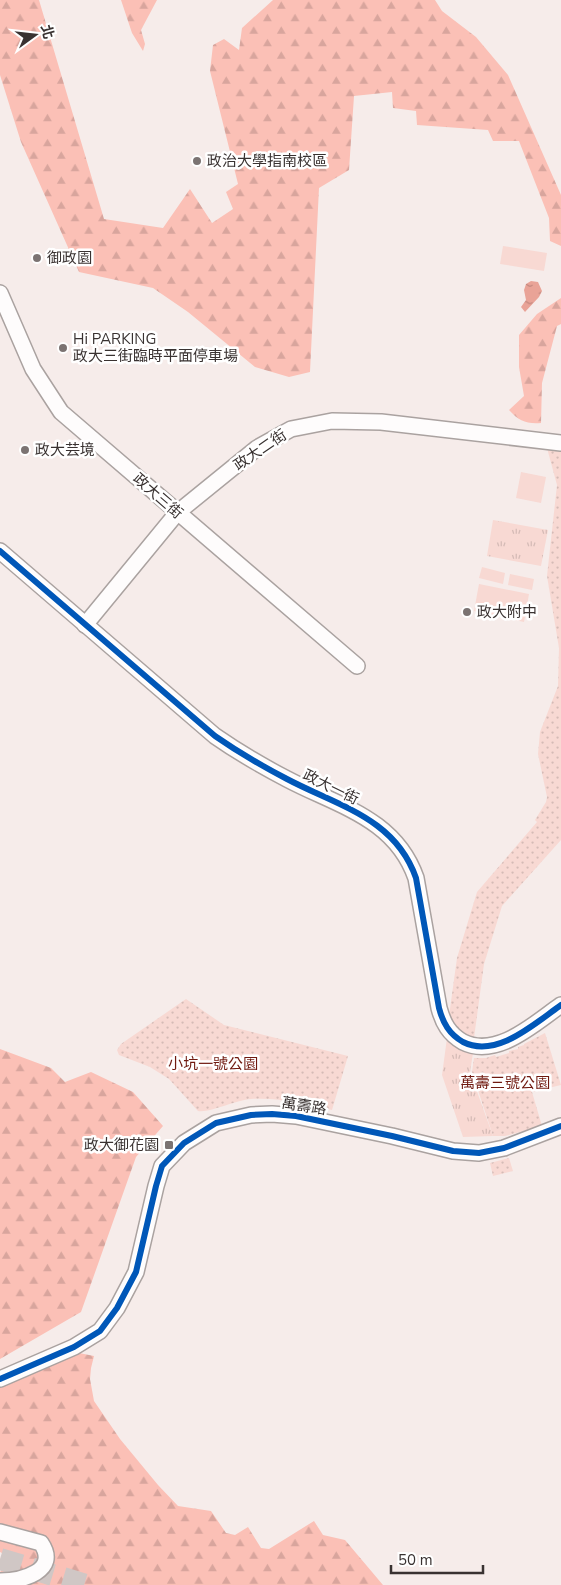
<svg xmlns="http://www.w3.org/2000/svg" width="561" height="1585" viewBox="0 0 561 1585" font-family="'Nunito Sans','Noto Sans TC',sans-serif">
<style>
.grass{fill:url(#grass-tufts)}
.forest{fill:url(#forest-firs)}
.park{fill:url(#park-dots)}
.pitch{fill:#f8d9d3}
.water{fill:url(#water-ripples)}
.lines{fill:none;stroke-linecap:round;stroke-linejoin:round}
.highway-tunnel{stroke:#d0c7c5;stroke-width:22;stroke-dasharray:22 11;stroke-linecap:butt}
.minor-casing{stroke:#aaa2a0;stroke-width:18}
.minor{stroke:#fefcfc;stroke-width:15}
.cycleway-casing{stroke:#fff;stroke-width:9}
.cycleway{stroke:#0057b8;stroke-width:6}
.poi-dot{fill:#7b7372;stroke:#fff;stroke-width:2}
.labels{text-anchor:middle;dominant-baseline:central;stroke-width:5;stroke-linejoin:round;paint-order:stroke}
.poi-label{font-size:15px;fill:#393231;stroke:#fff;text-anchor:start}
.street-label{font-size:15px;fill:#393231;stroke:#fff}
.park-label{font-size:15px;fill:#701a10;stroke:#fff}
</style>
<defs>
<pattern id="grass-tufts" width="24" height="20" patternUnits="userSpaceOnUse" patternTransform="scale(1.25)"><rect width="24" height="20" fill="#f8d9d3"/><path d="M3 7l-1-3M5 7V3M7 7l1-3M15 17l-1-3M17 17v-4M19 17l1-3" fill="none" stroke="#d5bbb6"/></pattern>
<pattern id="forest-firs" width="22" height="20" patternUnits="userSpaceOnUse" patternTransform="scale(1.25)"><rect width="22" height="20" fill="#fbc0b6"/><path d="M5 1l3.5 6h-7zM16 11l3.5 6h-7z" fill="#d8a59d"/></pattern>
<pattern id="park-dots" width="8" height="8" patternUnits="userSpaceOnUse" patternTransform="scale(1.25)"><rect width="8" height="8" fill="#f8d9d3"/><path d="M2 2h.1M6 6h.1" fill="none" stroke="#d5bbb6" stroke-width="1.8" stroke-linecap="round"/></pattern>
<pattern id="water-ripples" width="26" height="14" patternUnits="userSpaceOnUse" patternTransform="scale(1.25)"><rect width="26" height="14" fill="#e9a397"/><path d="M2 4q2-2 4 0t4 0M15 11q2-2 4 0t4 0" fill="none" stroke="#be857c"/></pattern>
</defs>
<rect width="100%" height="100%" fill="#f6ecea"/>
<g class="grass">
<path d="M493,520l55,10 -7,36 -54,-10z"/>
<path d="M447,1038l16,12 10,3 -3,19 23,64 -30,1 -21,-62z"/>
</g>
<g class="forest">
<path d="M0,0h39l65,219 59,9 27,-39 22,34 21,-14 -7,-17 12,-8 -28,-113 3,-26 11,-6 15,11 3,-22 31,-28h162l7,11 34,26 32,38 53,120v51l-11,-5 -1,-23 -30,-77h-26l-5,-11 -71,-5 -1,-14 -23,-3 -1,-16 -38,4 -5,74 -30,18 -9,184 -21,5 -34,-10 -67,-55 -35,-24 -74,-16 -58,-130 -21,-67z"/>
<path d="M121,0h36l-16,30 4,14 -2,7 -11,-18z"/>
<path d="M561,298v26l-4,2 -15,57 -1,40c-15,1 -22,-2 -32,-13l15,-14 -5,-29v-32l18,-21z"/>
<path d="M0,1049l51,19 14,14 26,-10 42,20 30,34 -27,31 -55,155 -81,47z"/>
<path d="M71,1353h8l15,3 -3,12 -1,11 4,22 26,38 38,46 20,21 33,5 15,22 9,2 13,-8 13,21 8,1 45,-28 9,14 22,5 38,45h-383v-13l12,-14 -12,-6v-167z"/>
</g>
<g class="park">
<path d="M547,448l14,2v390l-59,66 -18,58 -10,74 -13,-6 -7,-7 -5,-9 8,-58 20,-66 60,-70 -2,-2 11,-18 1,-5 -9,-43 2,-22 18,-46 1,-38 -12,-72 10,-91z"/>
<path d="M186,999l38,26 124,31 -16,54c-26,-6 -54,-13 -81,-11 -15,1 -41,14 -53,12l-29,-32 -19,-12 -31,-12 -2,-5 4,-6z"/>
<path d="M545,1033l16,52 -29,7 10,34 -37,10h-12l-21,-64 2,-14h12l9,-3 1,2 13,-4v-2l9,-2v-2l6,-2v-1z"/>
<path d="M509,1158l4,13 -20,5 -3,-13z"/>
</g>
<g class="pitch">
<path d="M503,246l44,7 -3,18 -44,-7z"/>
<path d="M521,472l25,5 -5,26 -25,-5z"/>
<path d="M482,567l23,6 -2,11 -24,-6z"/>
<path d="M510,574l24,5 -2,11 -24,-5z"/>
<path d="M479,584l50,10 -5,28 -50,-11z"/>
</g>
<path class="water" d="M531,281l7,1 4,9 -3,6 -14,15 -4,-5 5,-7 -2,-10 2,-6z"/>
<g class="lines">
<path class="highway-tunnel" d="M0,1559l86,26"/>
<defs>
<g id="minor">
<path d="M0,293l33,76 28,43 296,254"/>
<path d="M0,551l215,185c23,16 47,30 72,43 51,27 108,39 129,99l23,130c4,15 10,26 24,34 34,17 72,-19 98,-37"/>
<path d="M85,625l92,-112 80,-65 34,-19 41,-8 49,1 180,21"/>
<path d="M0,1379l74,-32 26,-16 17,-23 19,-36 20,-86 6,-20 22,-23 32,-20 35,-8 21,-1 24,2 96,20 61,15 26,2 25,-5 57,-22"/>
<path d="M0,1532l41,11c19,28 -19,38 -41,38"/>
</g>
</defs>
<use href="#minor" class="minor-casing"/>
<use href="#minor" class="minor"/>
<defs>
<g id="cycleway">
<path d="M0,551l215,185c23,16 47,30 72,43 51,27 108,39 129,99l23,130c4,15 10,26 24,34 34,17 72,-19 98,-37"/>
<path d="M0,1379l74,-32 26,-16 17,-23 19,-36 20,-86 6,-20 22,-23 32,-20 35,-8 21,-1 24,2 96,20 61,15 26,2 25,-5 57,-22"/>
</g>
</defs>
<use href="#cycleway" class="cycleway-casing"/>
<use href="#cycleway" class="cycleway"/>
</g>
<g class="poi-dot">
<circle cx="197" cy="161" r="5"/>
<circle cx="37" cy="258" r="5"/>
<circle cx="63" cy="348" r="5"/>
<circle cx="25" cy="450" r="5"/>
<circle cx="467" cy="612" r="5"/>
<rect x="164" y="1140" width="10" height="10" rx="2.5"/>
</g>
<g class="labels">
<g class="poi-label">
<text x="207" y="161">政治大學指南校區</text>
<text x="47" y="258">御政園</text>
<text x="73" y="339">Hi PARKING<tspan x="73" dy="17">政大三街臨時平面停車場</tspan></text>
<text x="35" y="450">政大芸境</text>
<text x="477" y="612">政大附中</text>
<text x="159" y="1145" text-anchor="end">政大御花園</text>
</g>
<g class="street-label">
<text transform="translate(260 450) rotate(-34)">政大二街</text>
<text transform="translate(158 496) rotate(41)">政大三街</text>
<text transform="translate(331 787) rotate(26)">政大一街</text>
<text transform="translate(304 1106) rotate(9)">萬壽路</text>
</g>
<g class="park-label">
<text x="213" y="1064">小坑一號公園</text>
<text x="505" y="1083">萬壽三號公園</text>
</g>
</g>
<g transform="translate(35 35) rotate(75)" stroke="#ffffff" stroke-width="4" paint-order="stroke">
<path d="M0-4L9 19L0 12L-9 19Z" fill="#393231"/>
<text y="-8" font-size="14" font-weight="bold" text-anchor="middle" fill="#393231">北</text>
</g>
<path d="M391 1565v8h92v-8" fill="none" stroke="#393231" stroke-width="2.5"/>
<text x="398" y="1565" font-size="15" fill="#393231" stroke="#ffffff" stroke-width="4" paint-order="stroke">50 m</text>
</svg>
